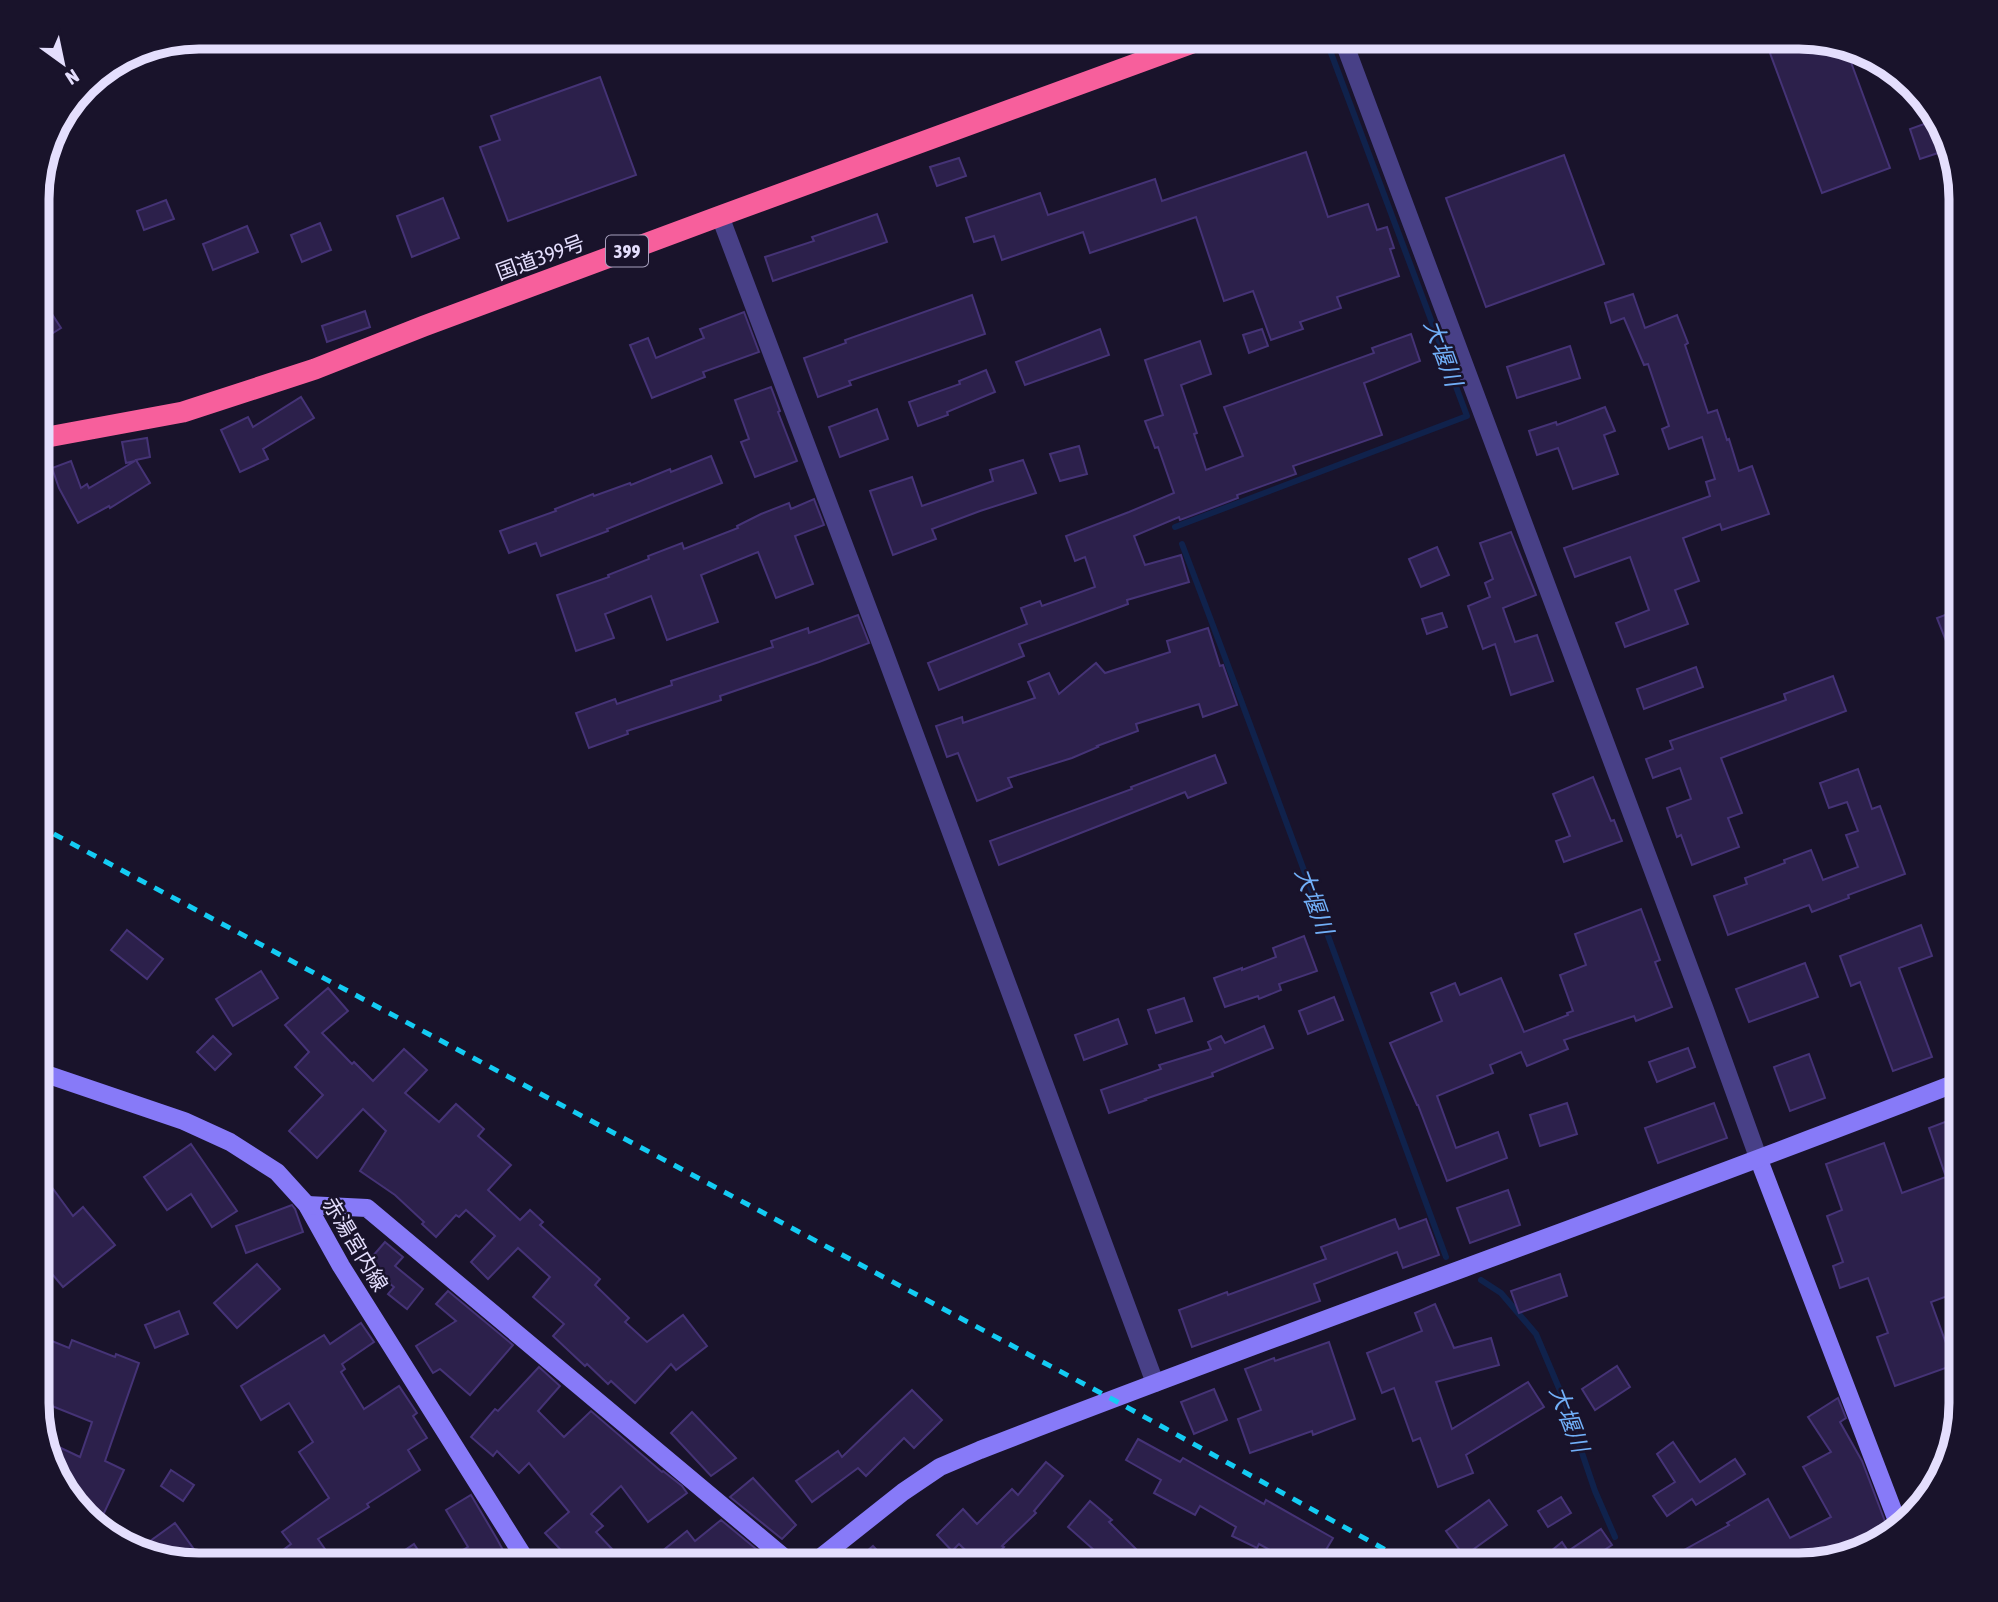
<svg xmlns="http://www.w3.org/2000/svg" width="1998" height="1602" viewBox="0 0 1998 1602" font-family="'Asap Condensed','Noto Sans JP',sans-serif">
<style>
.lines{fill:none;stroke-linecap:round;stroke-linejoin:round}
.stream{stroke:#10224c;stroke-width:6}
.building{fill:#2c204b;stroke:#453376;stroke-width:2}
.street{stroke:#484087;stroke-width:18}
.secondary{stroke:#877af8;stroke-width:18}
.highway{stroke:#f75f9c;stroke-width:21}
.rail{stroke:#14ccf3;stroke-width:5;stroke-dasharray:10 9;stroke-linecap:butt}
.labels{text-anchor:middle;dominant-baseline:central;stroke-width:5;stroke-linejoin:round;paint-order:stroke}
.shield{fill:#19132b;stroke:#a7a1be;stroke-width:2}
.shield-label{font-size:19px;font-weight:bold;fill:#e4defd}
.street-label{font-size:21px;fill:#e4defd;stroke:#19132b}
.water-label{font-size:23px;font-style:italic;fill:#71aff8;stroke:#19132b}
.rim{fill:none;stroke:#e4defd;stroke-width:9}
</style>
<rect width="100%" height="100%" fill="#19132b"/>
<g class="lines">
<g class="stream">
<path d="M1175,527l292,-111 -142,-379"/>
<path d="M1182,544c91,237 176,476 264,713"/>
<path d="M1481,1280l20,13 35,41 28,66 31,91 20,46"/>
</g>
</g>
<g class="building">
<path d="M1789,37h10l46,9 45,122 -68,25 -55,-148z"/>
<path d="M600,77l36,98 -128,46 -28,-74 20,-7 -9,-24z"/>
<path d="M1938,119l7,9 5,21 -30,10 -10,-30z"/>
<path d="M1306,152l22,65 40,-13 9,26 10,-3 7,21 -4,1 9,27 -62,21 4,11 -41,14 3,7 -32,11 -18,-49 -29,10 -28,-84 -106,36 -7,-21 -81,28 -8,-24 -20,6 -8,-24 74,-25 8,22 107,-36 7,22z"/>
<path d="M1564,155l40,109 -118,43 -40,-109z"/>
<path d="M959,158l7,18 -29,10 -7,-19z"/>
<path d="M443,198l16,40 -47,19 -15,-41z"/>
<path d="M166,200l8,19 -30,11 -7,-19z"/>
<path d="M877,214l10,28 -114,39 -8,-24 49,-16 -2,-4z"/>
<path d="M320,223l11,27 -29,12 -11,-27z"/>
<path d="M247,226l11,26 -45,18 -10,-26z"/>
<path d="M37,291l24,37 -24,15z"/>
<path d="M1633,294l12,34 32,-13 11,28 -3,2 23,68 9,-3 10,30 2,-1 10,32 13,-5 17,48 -47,16 -2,-6 -37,14 16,43 -24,9 13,34 -63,23 -9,-24 33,-13 -19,-53 -55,20 -11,-29 146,-52 -4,-14 9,-3 -13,-42 -33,12 -7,-20 7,-3 -21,-62 -4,1 -20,-47 -13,5 -6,-20z"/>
<path d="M972,295l13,39 -136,47 2,4 -33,12 -14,-39 42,-15 -1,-3z"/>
<path d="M365,311l5,16 -43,15 -5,-16z"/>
<path d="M744,312l15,40 -56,20 2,5 -53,21 -22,-53 18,-7 8,20 48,-20 -4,-9z"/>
<path d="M1100,329l9,26 -84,30 -9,-23z"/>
<path d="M1262,329l6,17 -19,7 -6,-18z"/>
<path d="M1411,334l9,27 -56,22 18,52 -89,31 3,8 -59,21 1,3 -58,22 -1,-3 -45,19 11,29 36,-10 8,27 -62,18 1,4 -109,40 5,12 -85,34 -11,-27 99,-39 -6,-16 19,-7 2,5 53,-19 -10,-30 -10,4 -9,-25 63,-24 45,-19 -16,-46 -3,1 -10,-27 18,-6 -18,-55 55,-19 11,33 -30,11 16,48 -3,1 12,36 37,-14 -19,-49 150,-54 -2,-5z"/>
<path d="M1570,346l10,32 -63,20 -10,-31z"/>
<path d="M986,370l9,22 -48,20 1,3 -30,11 -9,-24 51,-18 -1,-3z"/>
<path d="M771,387l9,24 -2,1 19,49 -42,16 -14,-35 8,-3 -14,-39z"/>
<path d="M301,397l13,21 -51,31 5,10 -28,13 -19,-42 27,-13 5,10z"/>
<path d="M1605,407l10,24 -11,4 14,39 -45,15 -15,-41 -21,7 -8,-24 27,-9 1,3z"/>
<path d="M877,409l11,30 -48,18 -11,-30z"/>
<path d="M147,438l3,19 -14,3 14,23 -40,25 -1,-2 -31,17 -19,-35 -7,-20 19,-7 10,27 6,-4 2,4 46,-27 -9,2 -4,-21z"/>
<path d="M1079,446l8,28 -27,7 -10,-27z"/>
<path d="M711,456l11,27 -115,46 1,2 -67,25 -5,-13 -27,10 -9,-22 56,-20 -1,-2 38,-15 1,2 36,-13 1,2 39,-16 1,3z"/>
<path d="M1023,460l13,33 -56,18 -48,18 4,10 -43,16 -23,-64 42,-14 10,29 71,-25 -3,-11z"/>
<path d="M814,499l10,26 -29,11 18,48 -37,14 -18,-46 -57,23 17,47 -51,18 -16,-44 -46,18 9,24 -38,13 -19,-56 52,-18 -1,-2 41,-16 -1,-3 34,-13 2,6 54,-21 -1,-2 24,-12 28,-11 2,6z"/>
<path d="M1511,532l25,63 -33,13 12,34 22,-7 16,46 -42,14 -16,-51 -12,5 -15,-43 22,-9 -5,-14 8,-4 -13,-36z"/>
<path d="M1437,547l12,28 -28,12 -12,-28z"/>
<path d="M1961,609v67h-1l-23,-58z"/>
<path d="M1442,613l5,14 -20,7 -5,-15z"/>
<path d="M858,615l11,28 -50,19 -99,34 1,4 -94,31 1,3 -39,14 -13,-35 39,-14 2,5 55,-19 -1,-4 102,-34 -2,-6 37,-13 1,5z"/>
<path d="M1208,628l12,38 3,-1 14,40 -34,12 -4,-13 -63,20 2,7 -41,15 1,1 -26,11 -64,20 4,9 -35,14 -19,-48 -11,4 -11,-31 26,-9 1,6 72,-25 -7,-16 21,-9 10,21 37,-31 9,10 65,-21 -3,-11z"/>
<path d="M1696,667l7,20 -59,22 -7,-20z"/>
<path d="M1833,676l13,35 -125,47 21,55 -14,5 11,29 -47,18 -11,-30 -4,2 -10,-29 24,-9 -11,-31 -27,10 -7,-19 27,-10 -3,-8 116,-41 -2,-6z"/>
<path d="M1215,755l11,28 -38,15 -3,-6 -186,73 -9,-24 142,-52 -1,-2z"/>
<path d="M1858,769l14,40 8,-3 25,68 -57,21 1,3 -37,14 -3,-7 -81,30 -14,-39 33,-12 -2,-6 40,-15 -1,-3 27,-10 12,30 35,-13 -12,-32 12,-4 -11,-29 -18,6 -9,-25z"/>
<path d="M1593,777l18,44 3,-1 8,21 -58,21 -8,-21 14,-5 -17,-42z"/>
<path d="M1641,909l19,51 -5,2 17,45 -36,14 -2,-5 -70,24 4,9 -41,17 -6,-14 -31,13 3,8 -56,23 19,52 42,-16 9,26 -60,23 -29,-76h-1l-27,-62 52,-22 -11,-28 24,-10 5,12 41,-17 23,54 44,-17 -1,-2 6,-2 -13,-36 26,-10 -11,-31z"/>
<path d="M1921,925l11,31 -33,12 33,89 -39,14 -33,-89 -9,4 -11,-30z"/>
<path d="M127,930l36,29 -16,20 -36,-29z"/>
<path d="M1304,936l13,35 -38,13 2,6 -22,9 -1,-3 -33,11 -11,-29 28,-10v2l34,-13 -3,-9z"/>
<path d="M1805,963l13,34 -69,25 -13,-33z"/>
<path d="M261,971l17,27 -45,28 -17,-27z"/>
<path d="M328,988l20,23 -26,22 30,31 2,-2 19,19 31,-32 23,21 -22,23 34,29 17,-18 28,25 -6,7 33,29 -23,25 32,30 10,-10 13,12 -3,3 60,54 -5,6 34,33 -4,4 22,20 36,-27 24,31 -31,24 -5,-6 -36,39 -24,-22 -3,3 -21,-20 -2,2 -32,-30 11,-12 -31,-27 17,-20 -32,-29 -30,31 -17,-17 24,-26 -29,-26 -7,7 -3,-2 -20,22 -14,-13 2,-2 -29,-27 -35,-24 26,-40 -23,-22 -46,49 -28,-27 34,-36 -28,-28 14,-15 -24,-27z"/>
<path d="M1334,997l9,23 -35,14 -9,-23z"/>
<path d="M1184,998l8,23 -36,12 -8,-23z"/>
<path d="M1118,1019l9,25 -43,16 -9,-25z"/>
<path d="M1264,1026l9,22 -61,25 1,3 -68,23 1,1 -37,13 -8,-23 60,-21 -2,-4 52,-16 -3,-7 13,-6 4,7z"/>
<path d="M213,1036l18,18 -16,16 -18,-18z"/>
<path d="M1688,1048l7,19 -38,15 -8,-20z"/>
<path d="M1809,1054l16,44 -35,13 -16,-44z"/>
<path d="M1567,1103l10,31 -37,12 -10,-31z"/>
<path d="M1714,1103l13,35 -69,25 -13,-35z"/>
<path d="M1961,1116v175l-30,11 23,63 -59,21 -18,-49 11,-4 -20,-55 -28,10 -7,-22 10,-4 -16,-46 15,-6 -16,-46 58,-21 18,50 44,-16 -17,-49z"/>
<path d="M191,1144l46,67 -25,16 -21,-33 -24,16 -23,-33z"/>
<path d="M37,1167l36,49 10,-9 32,38 -52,42 -26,-31z"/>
<path d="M1508,1190l12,35 -50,18 -13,-35z"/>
<path d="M292,1205l3,4 8,23 -57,21 -10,-27z"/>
<path d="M1395,1219l4,10 27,-10 13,36 -36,13 -6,-16 -83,32 6,17 -128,46 -13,-37 48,-18 1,3 98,-36 -5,-12z"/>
<path d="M385,1242l18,15 -8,9 28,23 -16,20 -19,-15 6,-7 -28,-23z"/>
<path d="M257,1264l23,25 -43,39 -23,-25z"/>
<path d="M1560,1274l7,22 -48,17 -8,-22z"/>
<path d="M448,1291l65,54 -43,50 -30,-26 -7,4 -17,-27 40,-25 -20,-17z"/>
<path d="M1435,1304l19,44 37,-10 8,27 -63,17 16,47 76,-47 16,25 -78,48 7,18 -35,14 -18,-49 -7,3 -19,-53 -12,5 -15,-40 55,-22 -7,-18z"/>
<path d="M179,1311l9,23 -33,14 -10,-23z"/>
<path d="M361,1323l13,19 -32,22 3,5 -4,3 23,37 35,-23 18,27 -4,3 14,22 -19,12 12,20 -53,34 2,3 -51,32 18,26h-73l28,-21 -9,-12 47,-34 -30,-46 14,-10 -24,-39 -28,17 -20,-34 83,-51 6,9z"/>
<path d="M37,1335l32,13 3,-8 43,17 1,-3 23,9 -34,98 19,9 -27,58 -5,-3 -38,-50 -4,-14 7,-15 23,11 12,-35 -55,-22z"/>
<path d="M1329,1342l26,77 -42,16 -1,-4 -62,22 -12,-34 23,-9 -16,-41 29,-11 1,3z"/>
<path d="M1617,1366l13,21 -35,23 -13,-21z"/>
<path d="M539,1367l21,19 -22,25 26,26 27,-26 71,61 1,-1 19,15 5,7 -39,29 -27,-36 -30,28 12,12 -7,6 17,18 -17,15h-21l-30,-32 24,-21 -40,-49 -10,10 -22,-22 -4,5 -22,-19 24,-28 3,2z"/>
<path d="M1214,1389l13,31 -33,14 -13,-32z"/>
<path d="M912,1390l30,30 -28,28 -10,-10 -38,38 -8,-8 -46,34 -16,-21 42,-30 4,6z"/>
<path d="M1838,1398l8,20 -6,4 22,39 24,63 -47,25 3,6 -43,10h-142l72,-40 -2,-2 41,-24 22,39 41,-21 -28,-50 28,-15 -23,-35z"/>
<path d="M692,1412l44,46 -25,18 -40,-43z"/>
<path d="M1138,1439l42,23 3,-4 81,46 2,-4 67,38 -16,27h-16l-21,-12 -1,2 -20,-11 -2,4 -25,-12 4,-9 -36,-21 -5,9 -41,-22 7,-13 -35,-20z"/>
<path d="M1673,1442l27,40 35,-23 10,15 -49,31 -4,-6 -25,17 -14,-20 22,-14 -18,-28z"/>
<path d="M1046,1462l17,14 -29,35 2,2 -34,33 2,1 -18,18h-5l-22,-21 -7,7 -15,-16 26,-26 14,15 35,-35 6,6z"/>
<path d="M171,1470l23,15 -11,16 -22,-15z"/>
<path d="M753,1478l43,47 -14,14 -52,-42z"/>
<path d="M471,1495l26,44 14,26h-45l-7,-13 9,-5 -22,-37z"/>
<path d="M1561,1497l10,16 -23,14 -10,-16z"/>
<path d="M1489,1500l18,25 -43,31 -18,-25z"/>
<path d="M1090,1501l22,19 -3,2 43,43h-41l-43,-38z"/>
<path d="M721,1520l40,33 -14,12h-102l42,-34 8,10z"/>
<path d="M175,1523l21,29 -13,10 -48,-10z"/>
<path d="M1601,1529l11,16 -31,20h-47l28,-23 6,9z"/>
<path d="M414,1544l14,21h-45z"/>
<path d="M873,1546l18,19h-40z"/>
</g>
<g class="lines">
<g class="street">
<path d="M1342,37l363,973 54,150"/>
<path d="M720,216l162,430 273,737"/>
</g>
<g class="secondary">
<path d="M37,1071l147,50 46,21 47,30 30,33 34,61 188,299"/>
<path d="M1759,1160l140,366"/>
<path d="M307,1205l60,3 426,357"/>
<path d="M811,1565l92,-73 37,-25 40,-17c326,-127 656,-242 981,-369"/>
</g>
<path class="highway" d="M37,439l146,-27 132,-43 109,-43 296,-110 489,-179"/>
<path class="rail" d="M37,825l1075,574 301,166"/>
</g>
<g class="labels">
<rect class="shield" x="606" y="235.5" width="42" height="31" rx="5"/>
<g class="shield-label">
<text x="627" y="251">399</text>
</g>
<g class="street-label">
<text transform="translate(540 257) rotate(-20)">国道399号</text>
<text transform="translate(356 1244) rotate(59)">赤湯宮内線</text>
</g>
<g class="water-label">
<text transform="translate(1443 353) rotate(70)">大堰川</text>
<text transform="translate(1314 901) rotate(70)">大堰川</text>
<text transform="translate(1569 1419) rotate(69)">大堰川</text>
</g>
</g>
<path d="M0 0H1998V1602H0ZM199 49H1799A150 150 0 0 1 1949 199V1403A150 150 0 0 1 1799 1553H199A150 150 0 0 1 49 1403V199A150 150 0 0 1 199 49Z" fill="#19132b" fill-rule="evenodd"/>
<path class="rim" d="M199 49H1799A150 150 0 0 1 1949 199V1403A150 150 0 0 1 1799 1553H199A150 150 0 0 1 49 1403V199A150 150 0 0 1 199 49Z"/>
<g transform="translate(63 63) rotate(147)" stroke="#19132b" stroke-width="5" paint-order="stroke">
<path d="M0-5L12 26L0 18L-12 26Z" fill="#e4defd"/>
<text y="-10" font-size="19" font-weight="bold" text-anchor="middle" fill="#e4defd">N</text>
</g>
</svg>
